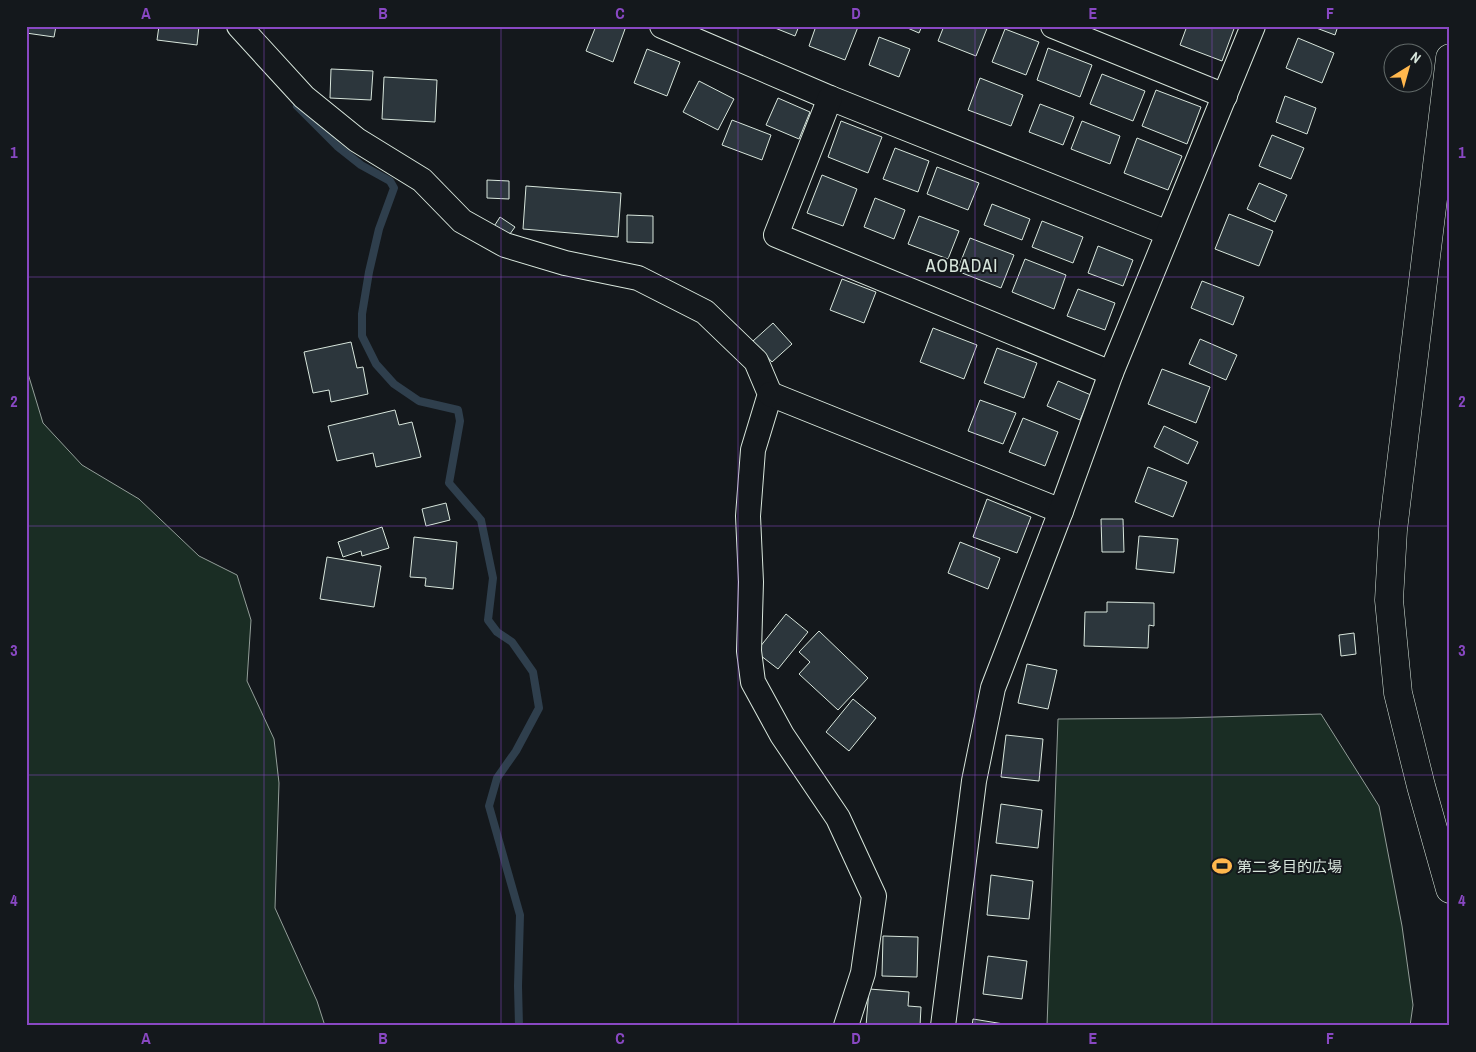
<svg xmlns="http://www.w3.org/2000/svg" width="1476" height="1052" viewBox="0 0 1476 1052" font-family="'Archivo Narrow','Noto Sans JP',sans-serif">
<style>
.green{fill:#1a2d24;stroke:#939e99}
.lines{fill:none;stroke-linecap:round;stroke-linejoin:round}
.stream{stroke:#2f3f4d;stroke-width:8}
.building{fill:#2c363c;stroke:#d8e6dc}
.minor-casing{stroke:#d8e6dc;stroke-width:26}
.tertiary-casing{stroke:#d8e6dc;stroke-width:29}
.minor{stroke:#14181c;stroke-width:24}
.tertiary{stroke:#14181c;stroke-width:28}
.grid{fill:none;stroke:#8948c3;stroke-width:1;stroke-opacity:0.55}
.labels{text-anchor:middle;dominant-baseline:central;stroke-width:4;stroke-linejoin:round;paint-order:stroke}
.poi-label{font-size:15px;fill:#d8e6dc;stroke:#14181c;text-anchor:start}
.quarter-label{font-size:18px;letter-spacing:1px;fill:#d8e6dc;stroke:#14181c}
.neatline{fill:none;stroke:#8948c3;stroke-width:2}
.grid-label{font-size:16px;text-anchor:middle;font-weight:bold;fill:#8948c3}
</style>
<rect width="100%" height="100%" fill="#14181c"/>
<g class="green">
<path d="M26,367l17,56 39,42 57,34 60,57 38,19 14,45 -4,61 27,58 5,44 -4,125 42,93 8,25h-299z"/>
<path d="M1321,714l58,92 23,120 11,79 -3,21h-363l11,-307 121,-1z"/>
</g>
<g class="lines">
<path class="stream" d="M297,106l40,40 24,19 29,16 4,7 -15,41 -10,43 -7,42v22l14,28 18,20 25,17 39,9 2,11 -11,62 32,37 12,58 -5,42 9,12 15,10 21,30 6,36 -23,43 -19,27 -8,28 31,109 -2,71 1,40"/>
</g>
<g class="building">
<path d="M26,26h30l-2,11 -28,-4z"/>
<path d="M159,26h40l-2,19 -40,-5z"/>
<path d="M596,26h21l8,3 -12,33 -27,-11z"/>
<path d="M770,26h29l-4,10z"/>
<path d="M816,26l42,1 -13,33 -36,-14z"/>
<path d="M903,26h19l-3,7z"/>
<path d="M944,26h44l-12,30 -38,-15z"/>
<path d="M1187,26h48l-13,35 -42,-16z"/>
<path d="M1311,26h27l-3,9z"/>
<path d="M1005,29l34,13 -13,33 -34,-13z"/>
<path d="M879,37l31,12 -11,28 -30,-12z"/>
<path d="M1298,38l36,15 -12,30 -36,-15z"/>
<path d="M1048,48l44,17 -12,32 -43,-17z"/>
<path d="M647,49l33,13 -13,34 -33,-13z"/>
<path d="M331,69l42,2 -2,29 -41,-2z"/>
<path d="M1102,74l43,17 -12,30 -43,-17z"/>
<path d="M384,77l53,3 -2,42 -53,-3z"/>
<path d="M980,78l43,17 -12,31 -43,-16z"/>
<path d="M699,81l35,18 -16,31 -35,-18z"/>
<path d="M1156,90l45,17 -14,37 -45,-18z"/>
<path d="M1285,96l31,12 -9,26 -31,-12z"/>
<path d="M778,98l32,14 -11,27 -33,-14z"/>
<path d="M1040,104l34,13 -11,28 -34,-13z"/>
<path d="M732,120l39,15 -9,25 -40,-15z"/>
<path d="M841,121l41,16 -14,36 -40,-16z"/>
<path d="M1082,121l38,15 -10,28 -39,-15z"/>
<path d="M1272,135l32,13 -13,31 -32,-13z"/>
<path d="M1137,138l45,18 -14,34 -44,-17z"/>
<path d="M895,148l34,13 -11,31 -35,-13z"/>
<path d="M937,167l42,16 -11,27 -41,-16z"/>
<path d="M822,175l35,14 -14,37 -36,-13z"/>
<path d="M487,180l22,1v18l-22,-1z"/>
<path d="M1259,183l28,12 -12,27 -28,-13z"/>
<path d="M526,186l95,7 -3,44 -95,-8z"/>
<path d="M875,198l30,12 -11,29 -30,-12z"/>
<path d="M992,204l38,15 -8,21 -38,-15z"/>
<path d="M1229,214l44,17 -14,35 -44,-17z"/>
<path d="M627,215l26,1v27l-26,-1z"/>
<path d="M919,216l40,15 -11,28 -40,-15z"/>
<path d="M500,217l15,10 -8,11 -14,-10z"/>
<path d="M1042,221l41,16 -10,26 -41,-16z"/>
<path d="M970,238l44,17 -13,33 -44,-17z"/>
<path d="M1098,246l35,14 -10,26 -35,-13z"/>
<path d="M1025,259l41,16 -12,34 -42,-17z"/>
<path d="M842,279l34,13 -12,31 -34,-13z"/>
<path d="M1202,281l42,16 -11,28 -42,-17z"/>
<path d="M1078,289l37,14 -10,27 -38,-14z"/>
<path d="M773,323l19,21 -20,18 -19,-21z"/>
<path d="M933,328l44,17 -13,34 -44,-17z"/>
<path d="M1200,339l37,16 -11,25 -37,-16z"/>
<path d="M351,342l6,26 6,-1 5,27 -37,8 -2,-12 -16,3 -9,-41z"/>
<path d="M997,348l40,15 -13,35 -40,-15z"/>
<path d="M1162,369l48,18 -14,36 -48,-19z"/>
<path d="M1058,381l33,14 -11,25 -33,-14z"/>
<path d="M980,400l36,13 -13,31 -35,-13z"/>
<path d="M395,410l4,15 13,-3 9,35 -45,10 -3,-14 -36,8 -9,-35z"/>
<path d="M1023,418l35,14 -13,34 -36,-14z"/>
<path d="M1164,426l34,16 -10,22 -34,-17z"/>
<path d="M1148,467l39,15 -14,35 -38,-15z"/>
<path d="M987,499l44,18 -14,36 -44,-16z"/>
<path d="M446,503l4,17 -24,6 -4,-17z"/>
<path d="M1101,519h22l1,33h-22z"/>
<path d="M382,527l7,21 -27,8 -1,-5 -18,6 -5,-15z"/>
<path d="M1139,536l39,3 -4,34 -38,-4z"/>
<path d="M414,537l43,5 -4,47 -28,-3 1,-8 -16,-1z"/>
<path d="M960,542l40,16 -12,31 -40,-16z"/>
<path d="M327,557l54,9 -7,41 -54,-8z"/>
<path d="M1107,602l47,1v23l-5,-1 -1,23 -64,-2 1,-34h22z"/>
<path d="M786,614l22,18 -30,37 -22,-17z"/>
<path d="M819,631l49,47 -30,32 -39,-36 11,-12 -11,-10z"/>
<path d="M1354,633l2,21 -15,2 -2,-21z"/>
<path d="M1027,664l30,6 -9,39 -30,-6z"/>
<path d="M853,699l23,19 -27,33 -23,-19z"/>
<path d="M1006,735l37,4 -4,42 -38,-4z"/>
<path d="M1001,804l41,6 -4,38 -42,-5z"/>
<path d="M991,875l42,6 -4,38 -42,-4z"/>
<path d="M883,936l35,1 -1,40 -35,-1z"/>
<path d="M988,956l39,5 -5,38 -39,-5z"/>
<path d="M869,989l40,3 -1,14 13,1 -1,19h-54z"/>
<path d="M973,1019l43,7h-44z"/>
</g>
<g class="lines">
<defs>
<g id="minor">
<path d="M239,26l65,71 53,43 65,40 40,41 43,24 60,18 73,15 67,34 51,49 14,33 -17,56 -5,66 3,66 -2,69 4,31 29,53 56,83 36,78 -11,77 -17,53"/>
<path d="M662,26l168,72 338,135"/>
<path d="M1053,26l172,70"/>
<path d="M830,98l-54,137 335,138"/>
<path d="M770,394l291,117"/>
<path d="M943,1026l31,-245 19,-93 68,-177 50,-138 142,-347"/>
</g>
<path id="tertiary" d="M1450,58l-57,472 -4,70 9,93 23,93 29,103"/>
</defs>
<use href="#minor" class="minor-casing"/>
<use href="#tertiary" class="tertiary-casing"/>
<use href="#minor" class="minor"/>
<use href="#tertiary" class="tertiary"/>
</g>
<path class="grid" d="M264,26v1000M501,26v1000M738,26v1000M975,26v1000M1212,26v1000M26,277h1424M26,526h1424M26,775h1424"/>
<defs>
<symbol id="stadium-bare" viewBox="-9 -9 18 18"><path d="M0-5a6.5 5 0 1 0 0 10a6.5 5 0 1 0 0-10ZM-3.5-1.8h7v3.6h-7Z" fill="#ffb74d" stroke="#14181c" stroke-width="2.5" paint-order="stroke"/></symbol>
</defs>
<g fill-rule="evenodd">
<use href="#stadium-bare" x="1208" y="852" width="28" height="28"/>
</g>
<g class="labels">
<g class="poi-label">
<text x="1237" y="866">第二多目的広場</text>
</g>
<g class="quarter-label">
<text x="962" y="265">AOBADAI</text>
</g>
</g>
<rect width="1476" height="1052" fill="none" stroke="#14181c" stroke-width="55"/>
<g transform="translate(1408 68) rotate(37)"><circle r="24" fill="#14181c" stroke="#626a69"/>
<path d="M0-4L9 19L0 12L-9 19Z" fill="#ffb74d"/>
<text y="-8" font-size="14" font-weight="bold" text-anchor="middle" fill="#d8e6dc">N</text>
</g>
<rect x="28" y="28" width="1420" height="996" class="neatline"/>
<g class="grid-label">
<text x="146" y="19">A</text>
<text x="383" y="19">B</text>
<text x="620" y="19">C</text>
<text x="856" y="19">D</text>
<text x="1093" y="19">E</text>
<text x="1330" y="19">F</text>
<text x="14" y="158">1</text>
<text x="1462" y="158">1</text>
<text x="14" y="407">2</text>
<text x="1462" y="407">2</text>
<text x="14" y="656">3</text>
<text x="1462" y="656">3</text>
<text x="14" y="906">4</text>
<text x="1462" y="906">4</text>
<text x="146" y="1044">A</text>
<text x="383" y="1044">B</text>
<text x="620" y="1044">C</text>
<text x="856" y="1044">D</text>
<text x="1093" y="1044">E</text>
<text x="1330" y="1044">F</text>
</g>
</svg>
